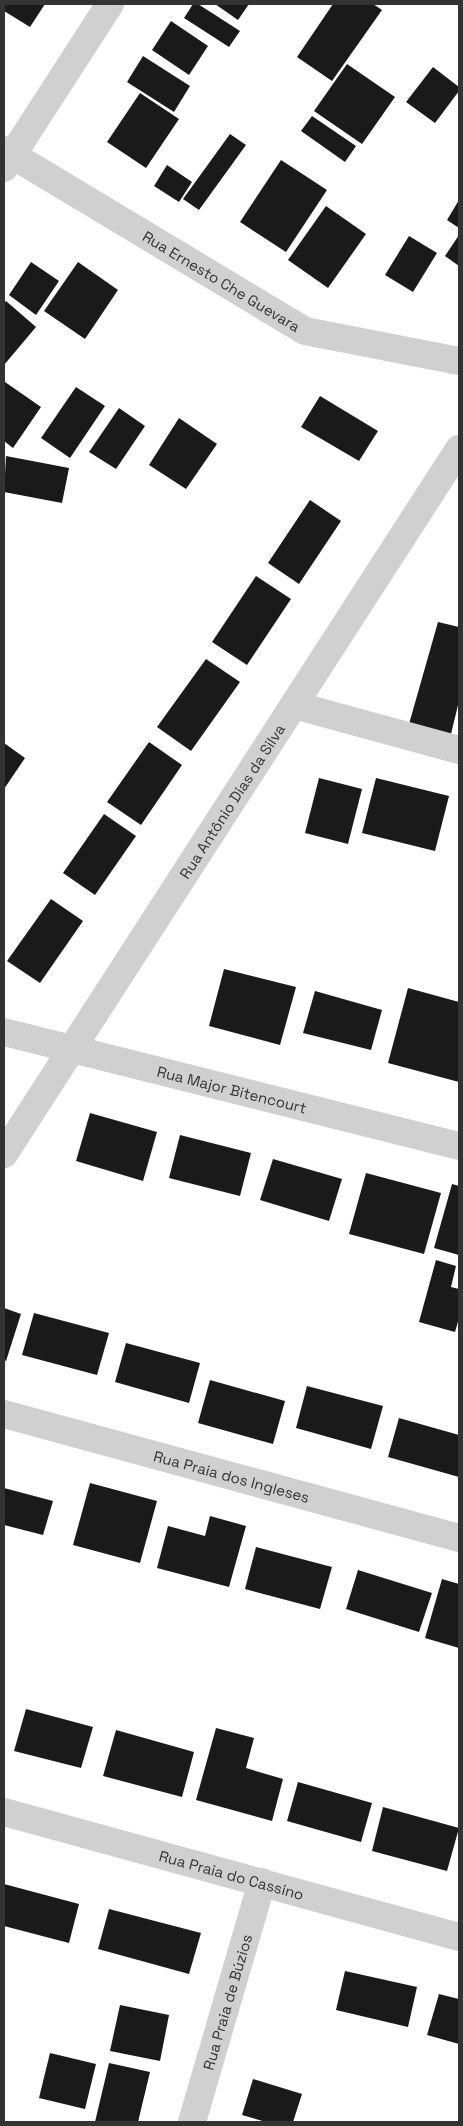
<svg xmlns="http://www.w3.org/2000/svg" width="463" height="2126" viewBox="0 0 463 2126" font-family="'Space Grotesk',sans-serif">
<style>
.building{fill:#1a1a1a}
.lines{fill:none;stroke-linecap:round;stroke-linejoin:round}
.minor{stroke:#d0d0d0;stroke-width:28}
.labels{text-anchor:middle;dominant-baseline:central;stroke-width:5;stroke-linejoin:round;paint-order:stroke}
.street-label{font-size:15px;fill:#333;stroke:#fff}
</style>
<rect width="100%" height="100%" fill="#fff"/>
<g class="building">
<path d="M4,4h41l-15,23 -26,-16z"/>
<path d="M193,4h5l42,27 -11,16 -45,-29z"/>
<path d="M215,4h34l-11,16z"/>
<path d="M333,4h40l9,6 -50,71 -35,-24z"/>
<path d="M171,21l37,25 -19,29 -37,-25z"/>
<path d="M143,56l47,30 -16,26 -47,-30z"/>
<path d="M347,64l48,33 -33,47 -48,-33z"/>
<path d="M433,67l26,20v4l-24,32 -29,-21z"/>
<path d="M140,93l39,26 -33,49 -39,-26z"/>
<path d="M312,116l44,30 -11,16 -44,-31z"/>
<path d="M230,134l16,11 -47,65 -16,-11z"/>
<path d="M281,160l46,30 -41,62 -46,-30z"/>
<path d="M167,165l25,17 -13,20 -25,-16z"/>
<path d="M459,200v28l-12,-8z"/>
<path d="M326,206l40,28 -38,54 -40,-28z"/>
<path d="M459,235v31l-14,-10z"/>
<path d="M409,236l28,17 -24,39 -28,-17z"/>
<path d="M31,262l28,19 -23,34 -27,-20z"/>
<path d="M78,262l40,28 -33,49 -41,-28z"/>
<path d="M6,301l30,26 -32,38v-62z"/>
<path d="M5,382l36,25 -28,41 -9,-7z"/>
<path d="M76,387l29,19 -35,52 -29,-20z"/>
<path d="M320,396l58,35 -19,30 -58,-34z"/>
<path d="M119,408l26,18 -29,43 -27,-17z"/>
<path d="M179,418l38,26 -31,45 -37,-24z"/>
<path d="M6,456l63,12 -7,35 -58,-11z"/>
<path d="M310,500l31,21 -42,63 -31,-21z"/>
<path d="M256,576l35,23 -44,66 -35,-23z"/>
<path d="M438,622l21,5v74l-8,33 -42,-10z"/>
<path d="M206,659l34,23 -49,69 -34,-24z"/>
<path d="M149,742l33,23 -41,60 -34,-23z"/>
<path d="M4,743l21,15 -21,31z"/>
<path d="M319,778l43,11 -14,55 -43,-11z"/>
<path d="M376,778l73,18 -14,55 -73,-18z"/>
<path d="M104,814l32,22 -41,59 -32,-22z"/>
<path d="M51,899l32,22 -43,62 -33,-22z"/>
<path d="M224,969l72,18 -16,58 -71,-19z"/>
<path d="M408,988l51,14v80l-71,-19z"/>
<path d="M315,991l67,19 -11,40 -68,-17z"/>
<path d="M90,1113l67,19 -14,49 -67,-20z"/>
<path d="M180,1135l71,18 -11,43 -71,-18z"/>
<path d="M273,1159l69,20 -13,42 -69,-21z"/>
<path d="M366,1173l75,20 -17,61 -75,-20z"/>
<path d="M452,1184l7,2v69l-25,-7z"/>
<path d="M436,1260l20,6 -5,21 8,2v29l-4,14 -36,-10z"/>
<path d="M4,1308l17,6 -15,47 -2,-1z"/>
<path d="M34,1313l75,20 -12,42 -75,-20z"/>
<path d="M126,1343l74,20 -11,40 -74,-21z"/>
<path d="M210,1380l75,21 -12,43 -75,-21z"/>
<path d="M307,1386l76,20 -12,43 -75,-21z"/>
<path d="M399,1418l60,17v42l-71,-20z"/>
<path d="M90,1483l67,18 -17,62 -67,-18z"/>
<path d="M4,1488l49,13 -10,34 -39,-10z"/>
<path d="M210,1516l36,10 -17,61 -72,-19 11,-42 37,10z"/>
<path d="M256,1547l76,20 -12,42 -75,-20z"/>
<path d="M358,1570l74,23 -13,39 -73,-23z"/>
<path d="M442,1579l17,5v64l-34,-10z"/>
<path d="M26,1709l67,18 -12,41 -67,-17z"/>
<path d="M216,1728l38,10 -8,30 37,11 -11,42 -76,-21z"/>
<path d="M116,1730l78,22 -12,45 -79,-21z"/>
<path d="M298,1782l74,21 -11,39 -74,-21z"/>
<path d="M383,1807l76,21 -12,43 -75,-20z"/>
<path d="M4,1884l75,20 -10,39 -65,-17z"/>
<path d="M109,1909l92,24 -12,41 -91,-25z"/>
<path d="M345,1971l72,16 -9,40 -72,-17z"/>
<path d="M439,1994l20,5v45l-32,-9z"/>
<path d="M120,2005l49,10 -9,46 -50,-10z"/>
<path d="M50,2053l46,11 -11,45 -46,-11z"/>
<path d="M109,2063l41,9 -12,50h-43z"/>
<path d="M253,2079l49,15 -9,28h-27l-24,-7z"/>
</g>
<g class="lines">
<g class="minor">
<path id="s1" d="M4,150l301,181 154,30"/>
<path d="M4,168l106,-164"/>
<path d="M294,705l165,45"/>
<path id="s2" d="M4,1032l455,114"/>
<path id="s3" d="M4,1154l455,-705"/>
<path id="s4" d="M4,1414l455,124"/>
<path id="s5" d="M4,1812l455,125"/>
<path id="s6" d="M192,2122l70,-240"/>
</g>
</g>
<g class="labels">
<g class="street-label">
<text stroke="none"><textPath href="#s1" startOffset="254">Rua Ernesto Che Guevara</textPath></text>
<text stroke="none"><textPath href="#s3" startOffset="420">Rua Antônio Dias da Silva</textPath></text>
<text stroke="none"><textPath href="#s2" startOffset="235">Rua Major Bitencourt</textPath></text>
<text stroke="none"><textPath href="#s4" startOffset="236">Rua Praia dos Ingleses</textPath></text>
<text stroke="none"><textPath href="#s5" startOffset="236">Rua Praia do Cassino</textPath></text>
<text stroke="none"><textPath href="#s6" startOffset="125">Rua Praia de Búzios</textPath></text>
</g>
</g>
<rect width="463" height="2126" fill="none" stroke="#333333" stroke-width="10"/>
</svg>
